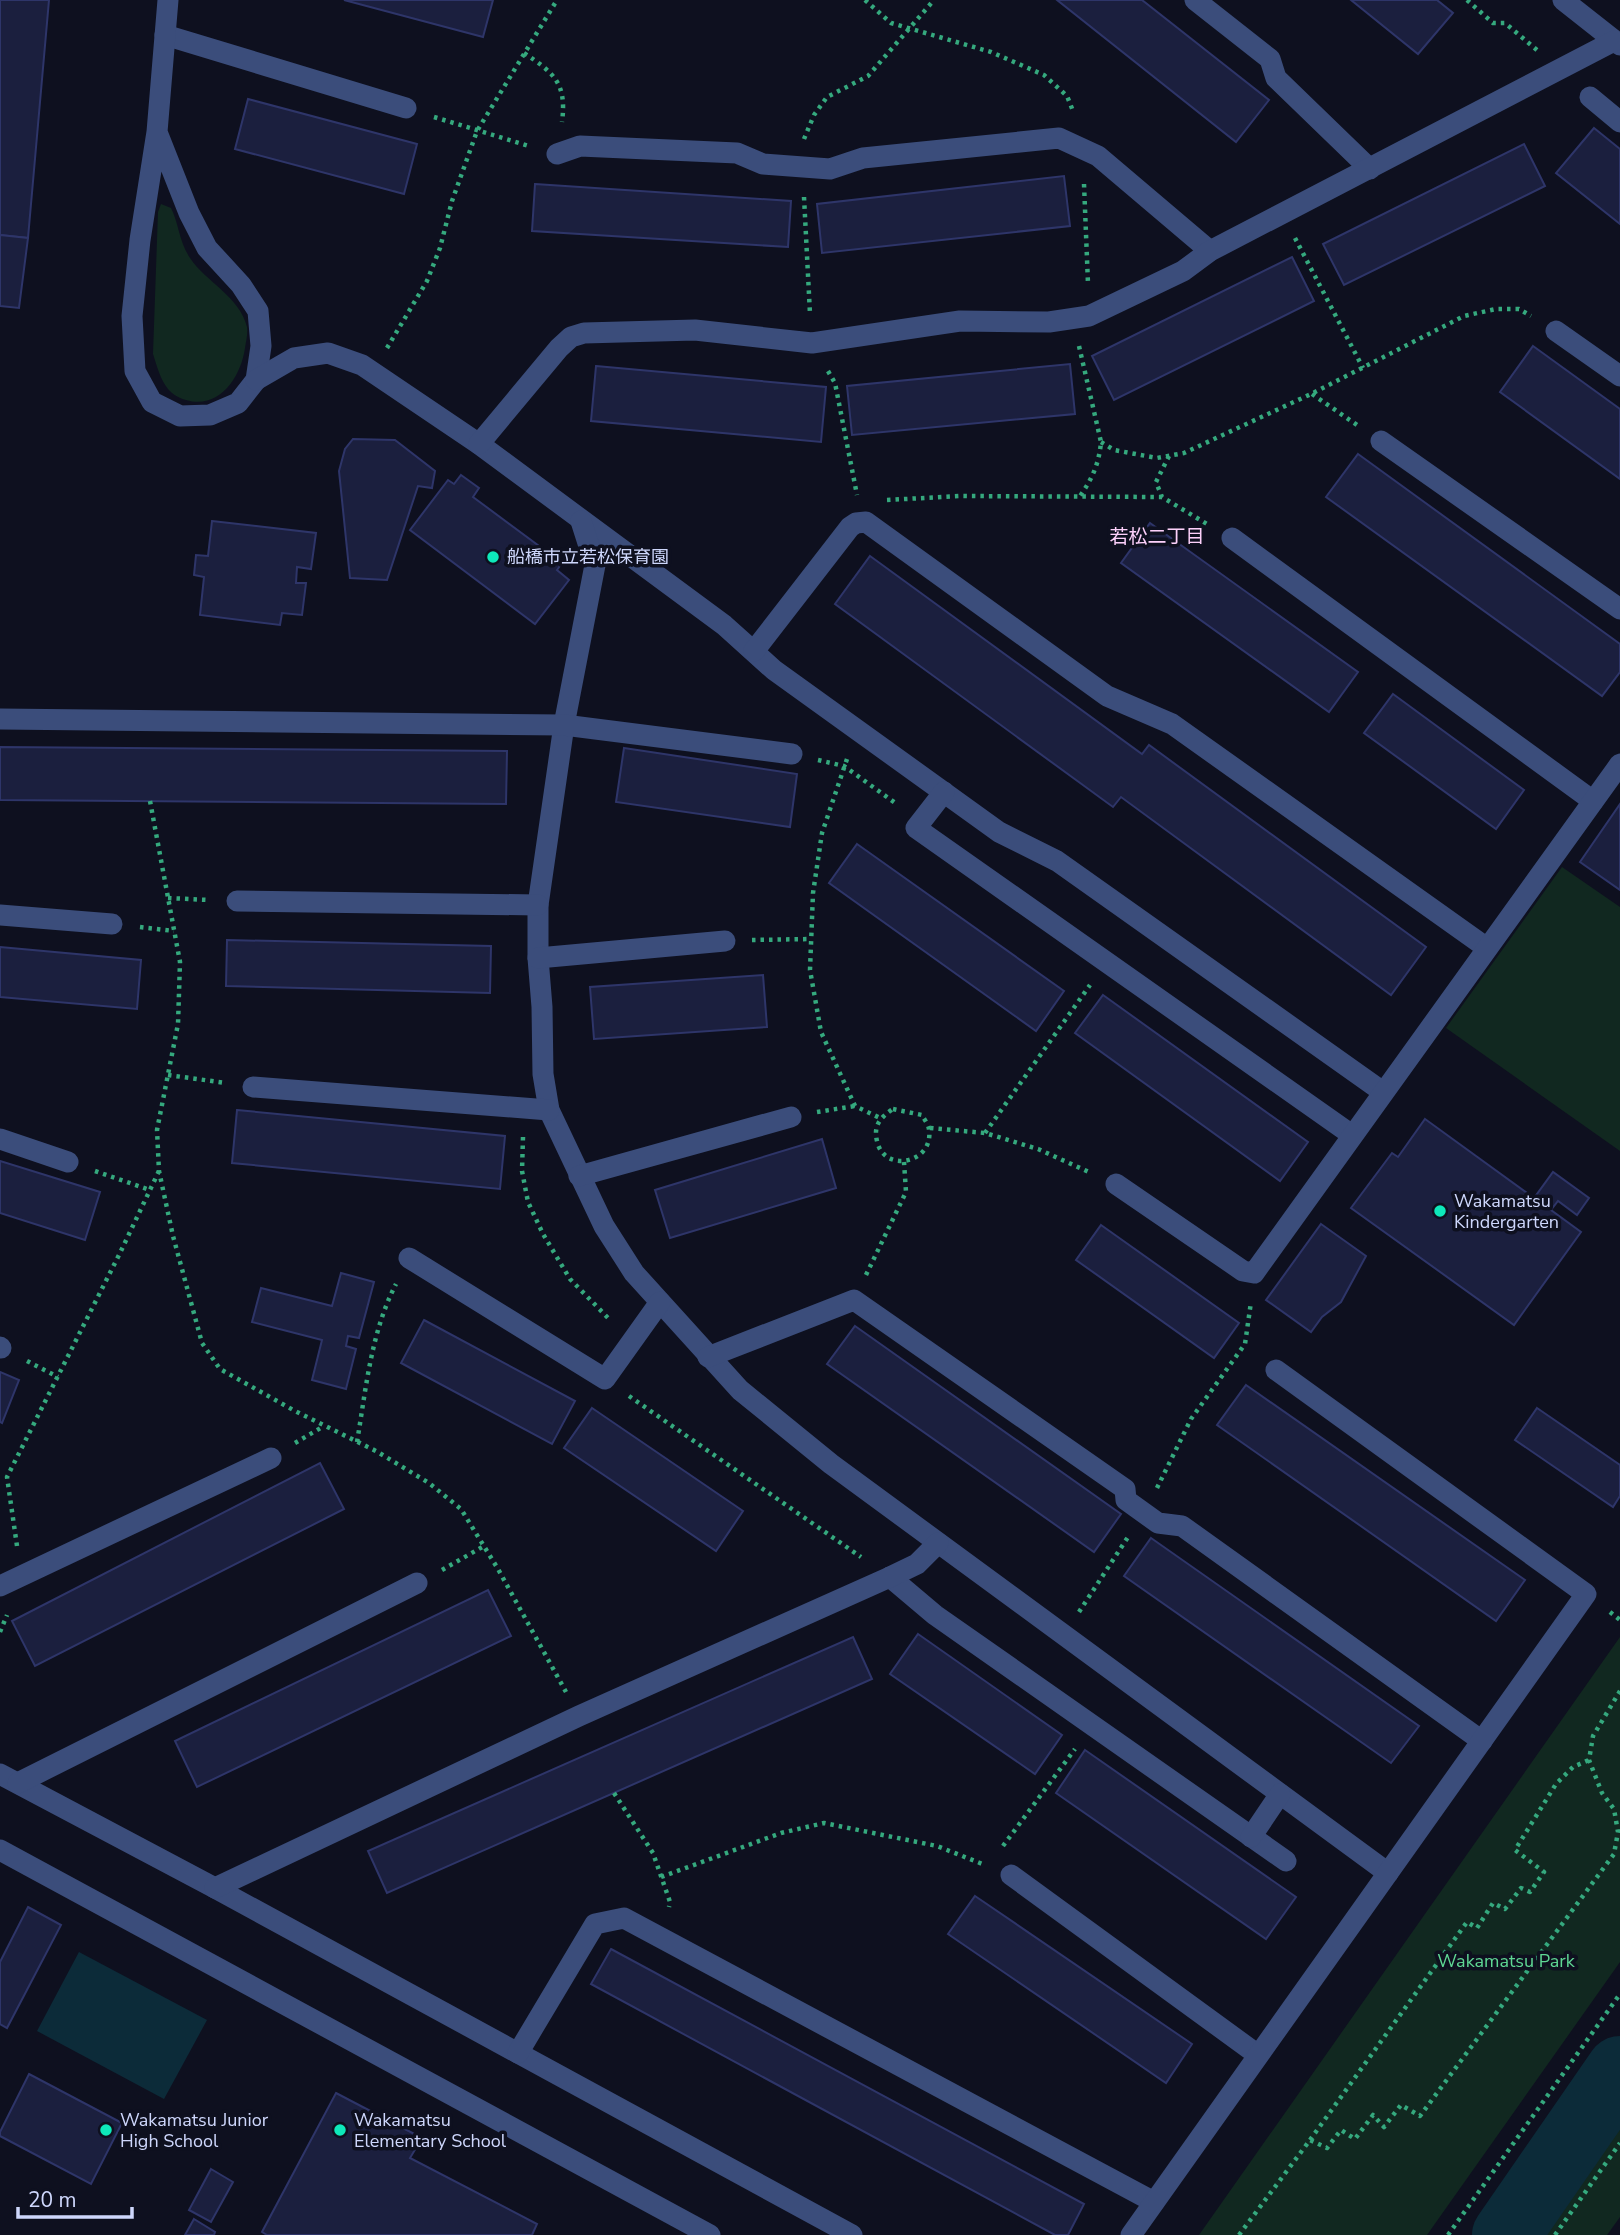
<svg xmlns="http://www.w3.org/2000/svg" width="1620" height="2235" viewBox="0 0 1620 2235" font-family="'Nunito Sans','Noto Sans JP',sans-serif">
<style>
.green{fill:#112820}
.water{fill:#0c2b39}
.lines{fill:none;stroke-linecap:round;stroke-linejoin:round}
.river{stroke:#0c2b39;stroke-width:68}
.building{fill:#1b1f3e;stroke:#2e3569;stroke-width:2}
.path{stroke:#35a97e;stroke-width:4.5;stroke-dasharray:3.5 5;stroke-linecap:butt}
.minor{stroke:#3b4d7b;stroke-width:21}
.poi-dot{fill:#0ee8ba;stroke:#0e101f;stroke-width:2.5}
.labels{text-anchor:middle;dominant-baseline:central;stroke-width:7;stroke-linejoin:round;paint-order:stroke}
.poi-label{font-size:18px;fill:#ced7fc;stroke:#0e101f;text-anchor:start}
.park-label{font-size:18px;fill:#5fd794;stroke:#0e101f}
.neighbourhood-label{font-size:19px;fill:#fcd0fa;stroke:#0e101f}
</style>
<rect width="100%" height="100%" fill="#0e101f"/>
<g class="green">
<path d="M161,204l10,4c8,16 8,34 19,50 16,24 50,39 57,69 1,7 -1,14 -2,21 -4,29 -26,62 -59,52 -7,-2 -14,-6 -18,-11 -8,-10 -11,-23 -15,-35l5,-142z"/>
<path d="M1562,867l58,40v244l-174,-123z"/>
<path d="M1620,1637v325l-193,273h-228z"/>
<path d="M1620,2116v101l-13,18h-71z"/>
</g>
<path class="water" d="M79,1952l128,68 -43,79 -127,-68z"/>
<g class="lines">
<path class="river" d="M1506,2235l114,-165"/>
</g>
<g class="building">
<path d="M0,0h49l-21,238 -28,-3z"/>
<path d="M344,0h149l-10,37z"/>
<path d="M1057,0h85l127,100 -33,42z"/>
<path d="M1351,0h86l16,13 -35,41z"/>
<path d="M248,99l169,45 -13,50 -169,-45z"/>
<path d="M1594,128l26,21v75l-64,-51z"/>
<path d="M1524,144l21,42 -201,99 -21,-41z"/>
<path d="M1064,176l6,50 -248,27 -5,-49z"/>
<path d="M535,184l256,17 -3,46 -256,-16z"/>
<path d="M0,235l28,3 -9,70 -19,-2z"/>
<path d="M1292,257l22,44 -200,99 -22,-44z"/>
<path d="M1533,346l87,63v70l-120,-87z"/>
<path d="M1070,364l5,50 -223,21 -5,-49z"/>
<path d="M596,366l230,21 -5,55 -230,-21z"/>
<path d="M353,439l42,1 40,31 -3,17 -14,-2 -31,94 -37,-2 -11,-107 6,-22z"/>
<path d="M1358,454l262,190v28l-18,24 -276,-199z"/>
<path d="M461,475l18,13 -6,9 89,66 -5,7 12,10 -34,44 -125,-94 38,-50 6,4z"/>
<path d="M212,521l104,12 -5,36 -14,-2 -1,16h10l-4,32 -20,-2 -2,12 -80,-10 4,-38 -10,-2 2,-20 12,1z"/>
<path d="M1150,523l208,149 -29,40 -208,-149z"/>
<path d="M870,556l272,198 7,-9 277,202 -35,48 -270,-198 -8,10 -278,-203z"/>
<path d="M1393,694l131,96 -28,39 -132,-96z"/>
<path d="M0,747l507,4 -1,53 -506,-4z"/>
<path d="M624,748l173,26 -7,53 -174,-25z"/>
<path d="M1620,804v86l-40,-28z"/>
<path d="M857,844l207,147 -28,40 -207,-148z"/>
<path d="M227,940l264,6 -1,47 -264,-7z"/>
<path d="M0,947l141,13 -4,49 -137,-12z"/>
<path d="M763,975l4,52 -173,12 -4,-52z"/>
<path d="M1103,995l205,147 -28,39 -205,-148z"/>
<path d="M237,1110l268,26 -5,53 -268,-26z"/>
<path d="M1425,1119l109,79 19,-26 36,26 -12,17 -19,-14 -7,9 30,22 -67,93 -163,-117 41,-55 6,4z"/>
<path d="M822,1139l14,49 -166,50 -15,-48z"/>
<path d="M0,1161l100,31 -15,48 -85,-27z"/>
<path d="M1321,1224l45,32 -25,46 -19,15 -11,15 -45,-32z"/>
<path d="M1101,1225l138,98 -25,35 -138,-98z"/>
<path d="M341,1273l33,9 -15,56 -11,-2 -2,10 10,3 -10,40 -34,-9 10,-40 -70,-18 9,-34 71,18z"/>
<path d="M424,1320l151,81 -23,43 -151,-81z"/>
<path d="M855,1326l266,188 -27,38 -267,-188z"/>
<path d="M0,1372l19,8 -17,43 -2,-1z"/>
<path d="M1246,1385l279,195 -29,41 -279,-196z"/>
<path d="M592,1408l151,103 -27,40 -152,-103z"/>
<path d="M1537,1408l83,57v31l-7,11 -98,-67z"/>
<path d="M320,1463l24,46 -309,157 -23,-45z"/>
<path d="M1151,1538l268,188 -28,37 -267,-187z"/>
<path d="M488,1590l23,46 -314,151 -22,-46z"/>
<path d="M918,1634l144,101 -27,39 -145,-100z"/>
<path d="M853,1637l19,42 -485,214 -19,-42z"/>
<path d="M1085,1750l211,147 -30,42 -210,-146z"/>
<path d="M975,1896l217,148 -26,39 -218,-149z"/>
<path d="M28,1907l33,18 -54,103 -7,-4v-62z"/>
<path d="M611,1949l473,255 -16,31h-13l-464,-251z"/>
<path d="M29,2074l93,49 -31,61 -91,-48v-4z"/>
<path d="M336,2093l86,45 -12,20 127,66 -5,11h-265l-5,-3z"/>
<path d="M211,2169l22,13 -22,40 -22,-12z"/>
<path d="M194,2219l21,13 -1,3h-29z"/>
</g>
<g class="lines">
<g class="path">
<path d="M865,0l26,23 100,29 53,23 23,21 6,15"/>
<path d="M1467,0l26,23h12l32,27"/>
<path d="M524,53c30,20 43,30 38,69"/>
<path d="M434,117l95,29"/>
<path d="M804,139l10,-24 13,-18 41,-21 66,-76"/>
<path d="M1084,184l4,100"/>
<path d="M804,197l6,117"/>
<path d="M1295,238l68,130"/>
<path d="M1079,346l22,96c-2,22 -9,37 -21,54"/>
<path d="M387,348l40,-67 13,-33 12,-47 25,-70 80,-131"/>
<path d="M828,371l7,12 22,112"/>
<path d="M1312,394l45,31"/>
<path d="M1101,442l13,8 43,8 27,-5 127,-59 153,-78 32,-7h23l12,7"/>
<path d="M1169,456l-13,26 6,15 45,27"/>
<path d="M887,500l73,-4 202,1"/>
<path d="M847,759l-25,74 -9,60 -3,77 11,62 34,74 25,12"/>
<path d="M818,760l26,6 54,39"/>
<path d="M150,801l30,161 -2,62 -21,106 2,41 14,65 29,107 18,26 75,42 81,40 53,32 32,26 37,60 68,123"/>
<path d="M168,898l41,2"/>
<path d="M140,927l34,4"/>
<path d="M752,940l59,-1"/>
<path d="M168,1075l58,8"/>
<path d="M893,1109l29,6c2,4 7,10 7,15 5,33 -45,44 -52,11 -4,-16 4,-24 16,-32z"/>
<path d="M817,1112l38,-6"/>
<path d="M930,1128l55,5 53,16 51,23"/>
<path d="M985,1133l105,-148"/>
<path d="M523,1137l-1,34 6,31 15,32 27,45 41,42"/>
<path d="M95,1171l55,19"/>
<path d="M866,1275l40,-83 -2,-30"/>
<path d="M27,1361l31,16"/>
<path d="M629,1396l232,161"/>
<path d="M357,1442c9,-53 14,-110 39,-158"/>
<path d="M295,1443l29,-17"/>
<path d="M1157,1488l34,-69 54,-75 6,-42"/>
<path d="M17,1546l-10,-69 113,-224 39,-82"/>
<path d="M442,1570l42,-24"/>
<path d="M1079,1612l49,-75"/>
<path d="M1610,1612l10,8"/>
<path d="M0,1632l7,-17"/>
<path d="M614,1793l39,60 17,49 -1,5"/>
<path d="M1003,1846l72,-97"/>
<path d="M661,1877l120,-44 43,-10 113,23 48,19"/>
<path d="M1310,2140l157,-218 10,6 16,-25 12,6 16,-21 9,4 14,-20 -29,-22 41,-66 17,-17 16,-7"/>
<path d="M1239,2235l71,-95 17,8 14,-18 14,9 18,-24 11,12 17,-22 19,11 194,-262 4,-22 -4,-23 -12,-16 -13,-33 4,-24 27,-45"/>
<path d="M1448,2235l172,-241"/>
<path d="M1555,2235l65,-92"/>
</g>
<g class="minor">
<path d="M1195,0l75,59 6,19 94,91"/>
<path d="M1563,0l57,45"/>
<path d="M165,35l241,73"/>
<path d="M1590,97l30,25"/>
<path d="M157,132l32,81 18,35 34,37 17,26 3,35 -5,34 -18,23 -28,12 -30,1 -28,-14 -17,-31 -3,-55 8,-76 17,-108 11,-132"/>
<path d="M557,154l23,-8 157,7 26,11 67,5 33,-11 196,-20 39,18 112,95"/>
<path d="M1556,331l64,45"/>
<path d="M256,380l38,-22 34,-5 34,12 117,79 245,181 50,45 225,162 58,29 326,231"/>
<path d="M1381,441l239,168"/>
<path d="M479,444l80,-96 12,-11 13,-4 111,-3 117,13 148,-22 89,1 40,-6 94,-45 27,-20 404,-210"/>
<path d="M581,521l14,44 -31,160 -26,180v53l4,49 1,67 6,36 55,116 30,47 106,117 91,74 557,409"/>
<path d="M1232,538l361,263"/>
<path d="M754,651l96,-124 6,-4 10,-1 241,174 65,28 315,224"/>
<path d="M0,719l564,6 228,29"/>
<path d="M944,792l-28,36 436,307"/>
<path d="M237,901l301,4"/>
<path d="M0,915l112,9"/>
<path d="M538,958l187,-17"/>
<path d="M253,1087l296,23"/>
<path d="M0,1139l68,23"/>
<path d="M579,1176l212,-59"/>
<path d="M1116,1184l127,87 11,2 366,-509"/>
<path d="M409,1258l196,121 55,-77"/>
<path d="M0,1347l1,1"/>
<path d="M708,1357l146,-57 271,189 1,11 32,23 24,3 300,215"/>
<path d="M890,1577l45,38 351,246"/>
<path d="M0,1586l271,-128"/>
<path d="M0,1774l215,114 637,347"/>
<path d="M18,1783l399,-200"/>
<path d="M1251,1837l29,-43"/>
<path d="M0,1850l710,385"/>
<path d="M1011,1875l247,180"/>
<path d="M215,1888l364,-172 311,-139 27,-13 21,-21"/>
<path d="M518,2053l77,-129 29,-6 530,284"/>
<path d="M1131,2235l455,-641 -310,-224"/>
</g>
</g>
<g class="poi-dot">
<circle cx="493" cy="557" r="7"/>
<circle cx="1440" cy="1211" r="7"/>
<circle cx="106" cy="2130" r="7"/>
<circle cx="340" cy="2130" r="7"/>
</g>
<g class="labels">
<g class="poi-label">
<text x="507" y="557">船橋市立若松保育園</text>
<text x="1454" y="1201">Wakamatsu<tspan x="1454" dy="21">Kindergarten</tspan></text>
<text x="120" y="2120">Wakamatsu Junior<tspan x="120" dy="21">High School</tspan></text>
<text x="354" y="2120">Wakamatsu<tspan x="354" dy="21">Elementary School</tspan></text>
</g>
<g class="park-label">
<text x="1506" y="1961">Wakamatsu Park</text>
</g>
<g class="neighbourhood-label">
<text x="1157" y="537">若松二丁目</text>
</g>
</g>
<path d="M18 2207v10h114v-10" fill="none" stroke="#ced7fc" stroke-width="3.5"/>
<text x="28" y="2207" font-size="21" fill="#ced7fc" stroke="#0e101f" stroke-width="5" paint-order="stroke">20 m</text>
</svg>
